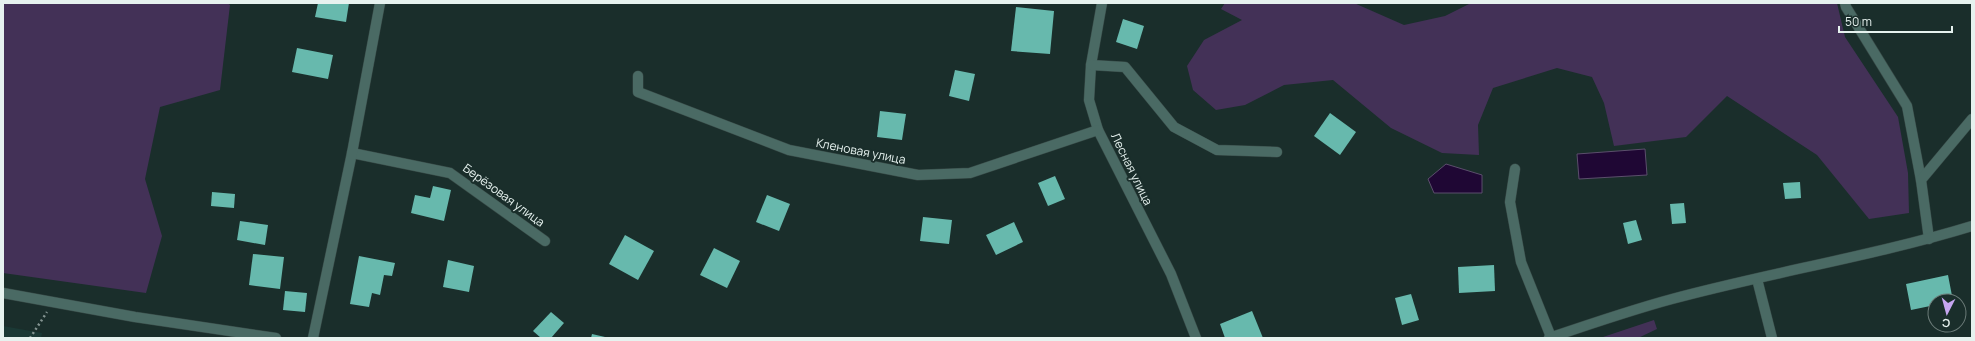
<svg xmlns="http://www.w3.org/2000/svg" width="1975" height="341" viewBox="0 0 1975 341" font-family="Manrope,sans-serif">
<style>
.built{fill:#1b3935}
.green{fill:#433157}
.water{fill:#1f0734;stroke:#5b4e6c}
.building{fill:#67b9ad}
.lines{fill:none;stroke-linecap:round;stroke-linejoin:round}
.minor-casing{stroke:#374946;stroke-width:11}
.path{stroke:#859592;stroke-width:2.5;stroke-dasharray:2 3;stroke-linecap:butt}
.minor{stroke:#4a6a64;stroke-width:10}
.labels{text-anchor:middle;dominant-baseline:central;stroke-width:4;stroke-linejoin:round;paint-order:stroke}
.street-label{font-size:12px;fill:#e6f2ef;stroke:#1a2e2b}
</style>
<rect width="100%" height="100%" fill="#1a2e2b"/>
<path class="built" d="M3,326l39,7 -1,5h-38z"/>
<g class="green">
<path d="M3,3h224l3,2 -10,85 -60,17 -15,72 17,57 -16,57 -143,-20z"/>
<path d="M1225,3h129l50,22 41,-9 26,-13h366l8,34 53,80 10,56 1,40 -40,6 -52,-64 -90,-59 -41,41 -72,9 -10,-43 -12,-26 -35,-9 -64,20 -15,37 1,30 -37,-2 -51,-25 -58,-48 -49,5 -39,20 -29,5 -23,-20 -6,-24 17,-26 38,-20 -21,-11z"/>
<path d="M1654,320l3,9 -19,9h-38z"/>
</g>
<g class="water">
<path d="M1645,149l2,26 -68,4 -2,-25z"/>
<path d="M1446,164l36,11v18h-48l-6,-14z"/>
</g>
<g class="building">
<path d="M318,3h31l-3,19 -31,-5z"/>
<path d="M1016,7l38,4 -4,43 -39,-3z"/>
<path d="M1123,19l21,7 -7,23 -21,-7z"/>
<path d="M297,48l36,7 -5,24 -36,-7z"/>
<path d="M955,70l20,4 -6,27 -20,-5z"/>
<path d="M880,111l26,3 -4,26 -25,-3z"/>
<path d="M1330,113l26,19 -16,23 -26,-19z"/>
<path d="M1055,176l10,23 -17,7 -10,-23z"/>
<path d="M1800,182l1,16 -16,1 -2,-16z"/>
<path d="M433,186l18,4 -7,31 -33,-8 4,-18 15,3z"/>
<path d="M212,192l23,2 -1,14 -23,-2z"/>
<path d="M767,195l23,9 -11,27 -23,-9z"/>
<path d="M1684,203l2,20 -14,1 -2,-20z"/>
<path d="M923,217l29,3 -3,24 -29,-3z"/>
<path d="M1636,220l6,20 -14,4 -5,-21z"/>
<path d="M240,221l28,4 -3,20 -28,-5z"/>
<path d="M1014,222l9,20 -27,13 -10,-20z"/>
<path d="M625,235l29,16 -16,29 -29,-16z"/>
<path d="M714,248l26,13 -13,27 -27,-13z"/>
<path d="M253,254l31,3 -4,32 -31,-4z"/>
<path d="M359,256l36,7 -3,13 -8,-1 -4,20 -8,-2 -3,14 -19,-3z"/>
<path d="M448,260l26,6 -5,26 -26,-5z"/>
<path d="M1494,265l1,26 -36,2 -1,-26z"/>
<path d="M1948,275l5,26h-18v4l-24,5 -5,-26z"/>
<path d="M285,291l22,2 -2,19 -22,-2z"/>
<path d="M1411,294l8,26 -17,5 -7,-27z"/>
<path d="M1252,311l11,27h-38l-5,-14z"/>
<path d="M551,312l13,11 -13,15h-10l-8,-7z"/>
<path d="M592,334l13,3v1h-14z"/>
</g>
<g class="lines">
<defs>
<g id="minor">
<path d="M1102,3l-11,62 -2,35 9,30 73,144 25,64"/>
<path d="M1845,3l1,4 61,99 14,74"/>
<path d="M1091,65l34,2 49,60 43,23 60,2"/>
<path d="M638,76v16l151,58 129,25 52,-2 128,-43"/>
<path d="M352,153l98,20 95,68"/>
<path d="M1515,169l-5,33 11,60 30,75"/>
<path d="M1929,239l-8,-59 51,-61"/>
<path d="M1757,279l15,59"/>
<path d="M3,293l132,24 141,21"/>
<path d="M313,338l39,-185 28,-150"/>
<path d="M1549,338c41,-14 82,-28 123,-39 100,-27 202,-43 300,-73"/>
</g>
</defs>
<use href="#minor" class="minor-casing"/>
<path class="path" d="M30,338l17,-26"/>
<use href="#minor" class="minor"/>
</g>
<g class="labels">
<g class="street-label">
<text transform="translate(861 151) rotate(11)">Кленовая улица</text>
<text transform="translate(1132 169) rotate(64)">Лесная улица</text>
<text transform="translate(504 195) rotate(36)">Берёзовая улица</text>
</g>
</g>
<rect width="1975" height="341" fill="none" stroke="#e6f2ef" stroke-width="8"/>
<g transform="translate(1947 313) rotate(186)"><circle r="19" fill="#1a2e2b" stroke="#6c7c79"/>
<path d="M0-3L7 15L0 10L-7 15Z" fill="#c6a6f0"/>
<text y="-6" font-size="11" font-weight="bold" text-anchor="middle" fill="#e6f2ef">С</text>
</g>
<path d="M1839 26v6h113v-6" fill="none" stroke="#e6f2ef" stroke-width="2"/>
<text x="1845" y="26" font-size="12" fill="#e6f2ef" stroke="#1a2e2b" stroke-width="3" paint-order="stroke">50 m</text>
</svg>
